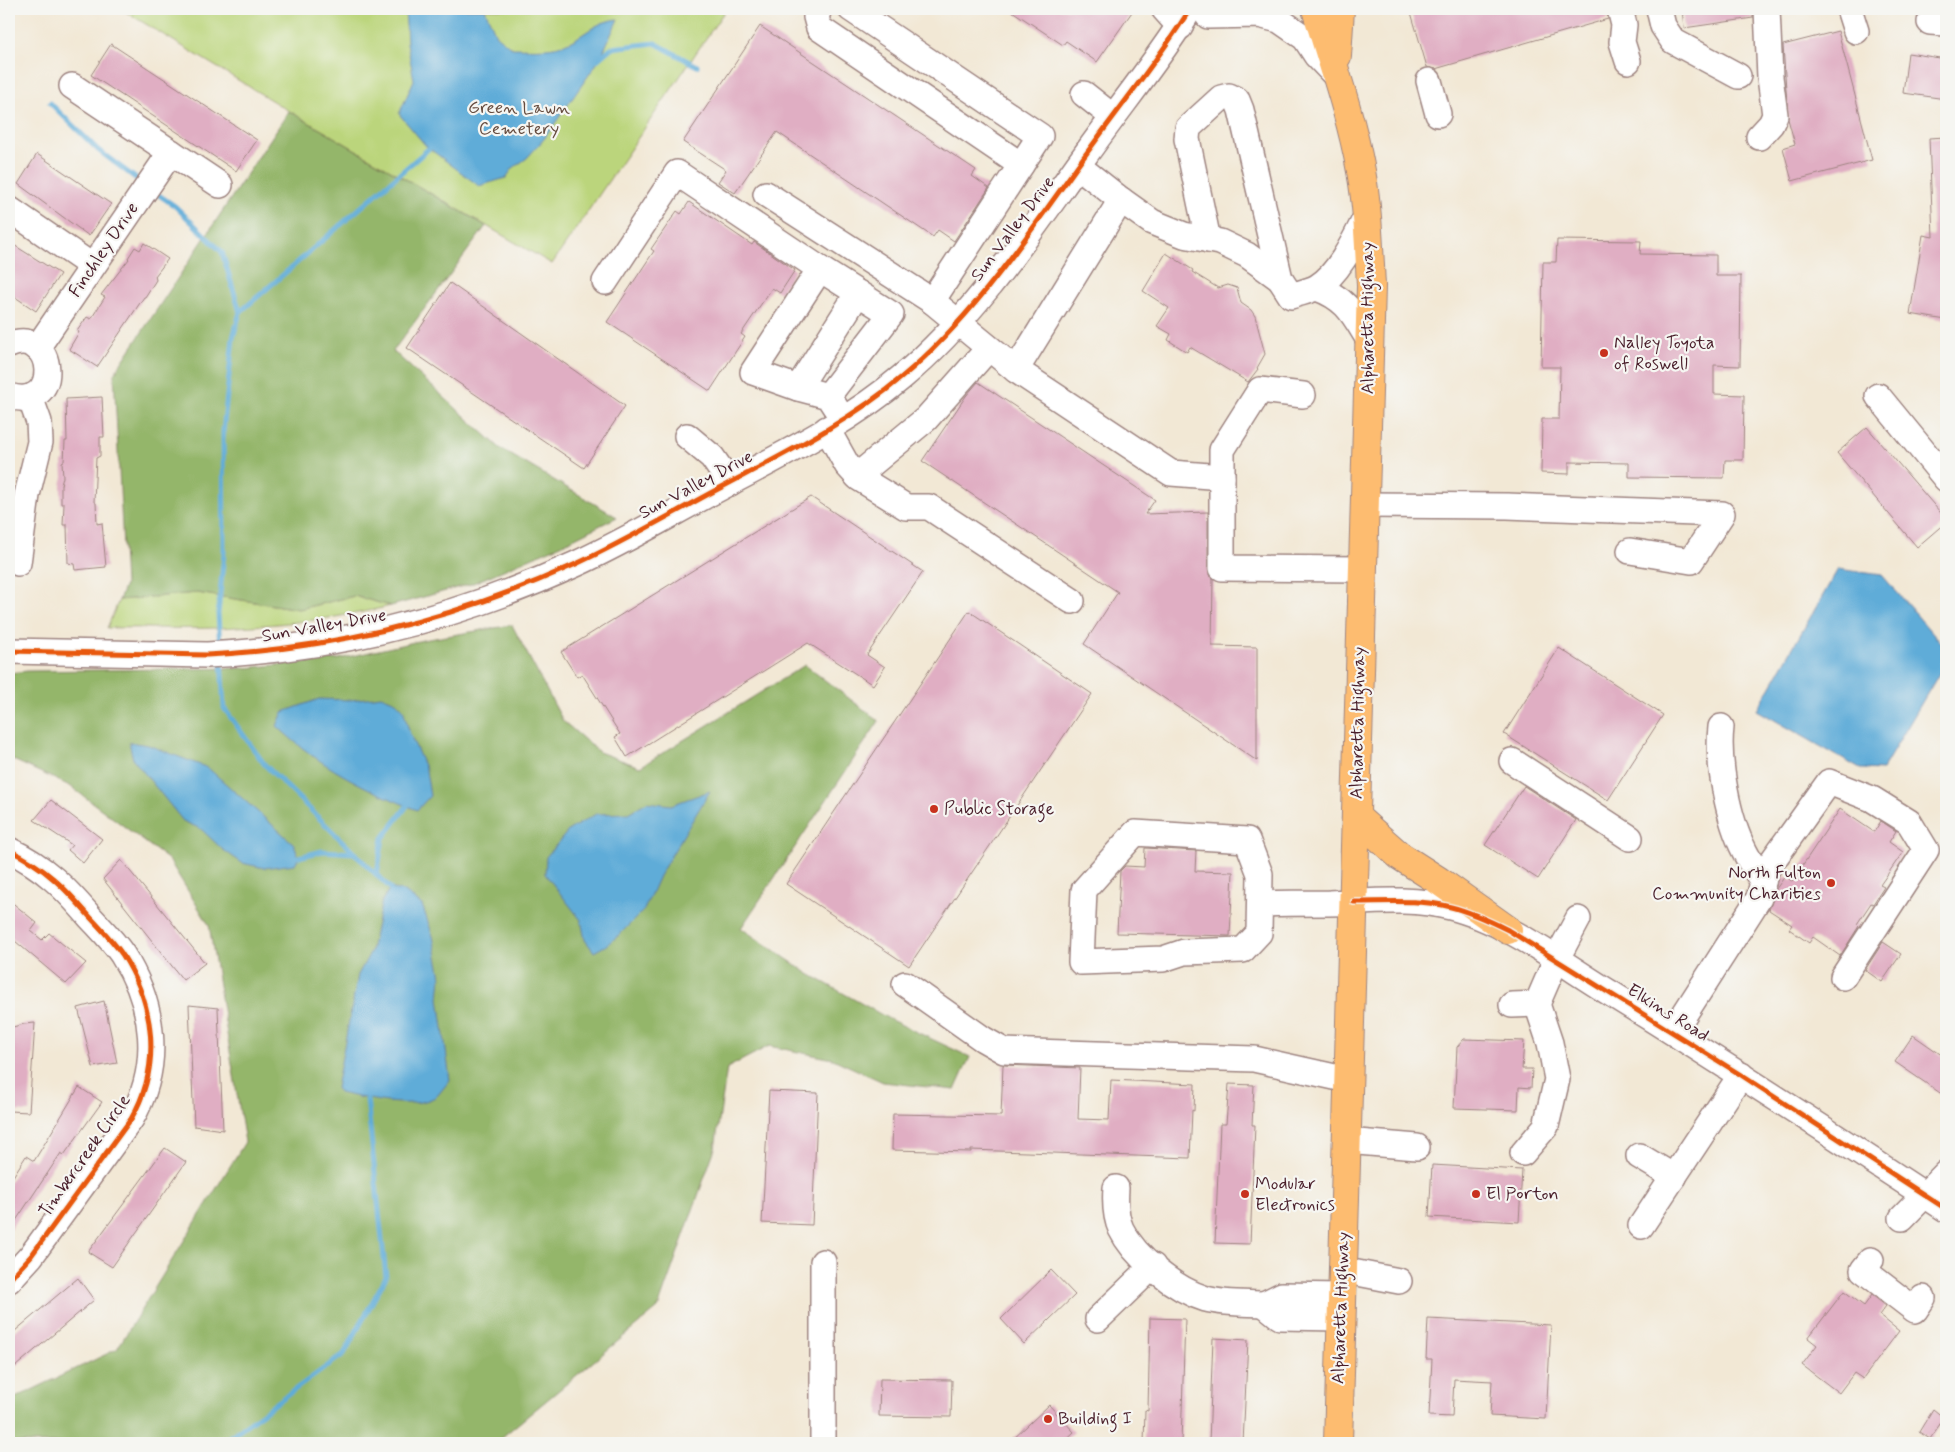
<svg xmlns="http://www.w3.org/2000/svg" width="1955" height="1452" viewBox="0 0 1955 1452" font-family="Mynerve,sans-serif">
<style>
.green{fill:#bbd57b;stroke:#827a53}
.forest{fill:#94b66b;stroke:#6f6a4b}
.water{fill:#5facd8;stroke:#546682}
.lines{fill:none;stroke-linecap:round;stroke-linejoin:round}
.stream{stroke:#5facd8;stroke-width:5}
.building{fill:#e0aec3}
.minor-casing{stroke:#9e8480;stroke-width:28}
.highway-casing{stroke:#9e8480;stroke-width:30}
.minor{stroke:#fff;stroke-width:25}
.highway{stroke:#fdbc6f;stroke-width:28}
.cycleway-casing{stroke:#f6f6f2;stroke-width:8}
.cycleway{stroke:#e8590c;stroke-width:5}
.poi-dot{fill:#c8321e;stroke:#f6f6f2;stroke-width:2}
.labels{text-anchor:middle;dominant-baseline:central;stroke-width:4.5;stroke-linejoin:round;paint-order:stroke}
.park-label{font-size:18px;fill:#664c3f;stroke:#f6f6f2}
.street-label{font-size:18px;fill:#4a1f2b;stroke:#f6f6f2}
.poi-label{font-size:18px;fill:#4a1f2b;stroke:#f6f6f2;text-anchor:start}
</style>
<rect width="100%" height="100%" fill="#f6f6f2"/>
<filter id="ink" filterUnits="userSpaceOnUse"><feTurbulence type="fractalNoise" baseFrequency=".02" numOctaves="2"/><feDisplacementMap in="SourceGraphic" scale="10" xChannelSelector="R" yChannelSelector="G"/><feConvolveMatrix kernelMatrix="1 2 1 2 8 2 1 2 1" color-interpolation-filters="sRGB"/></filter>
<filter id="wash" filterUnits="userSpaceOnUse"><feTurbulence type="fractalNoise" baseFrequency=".0096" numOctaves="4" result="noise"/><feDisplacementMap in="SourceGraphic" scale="20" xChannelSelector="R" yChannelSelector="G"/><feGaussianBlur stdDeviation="1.12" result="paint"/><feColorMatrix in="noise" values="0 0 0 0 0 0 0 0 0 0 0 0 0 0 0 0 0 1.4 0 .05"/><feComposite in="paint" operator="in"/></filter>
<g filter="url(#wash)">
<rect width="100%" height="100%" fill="#f2e8d5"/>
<g class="green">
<path d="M121,9h605l-174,255 -263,-153z"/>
<path d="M197,593l102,16 55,-13 37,10c-50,12 -102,18 -154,21 -43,3 -87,0 -130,1l12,-28z"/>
</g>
<g class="forest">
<path d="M289,111l197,115 -93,125 108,98 116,68 -56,28 -90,39 -80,22 -37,-10 -55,13 -102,-16 -78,7 6,-15 -11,-211z"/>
<path d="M512,625l51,96 36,31 41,15 165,-102 74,56 -138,207 68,46 82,46 79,37 -15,33 -72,-8 -50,-23 -64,-13 -42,22 -12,80 -57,160 -163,135h-486v-42l108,-52 128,-207 -36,-217 -40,-65 -99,-74 -61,-28v-85l19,-2 217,-3 94,-9 84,-19z"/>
</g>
<g class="water">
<path d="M405,9h80l11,26 16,13c15,0 36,2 50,-3 23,-8 30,-23 56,-26l-18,40 -56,80 -17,19 -14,10 -7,10 -27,8 -53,-40 -27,-32 15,-34 -7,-37z"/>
<path d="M1838,569l44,6 64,74v13l-64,108 -22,-1 -103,-59z"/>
<path d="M381,696l15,6 7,7 7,25 16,36 4,26 -13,14c-54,-22 -97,-43 -140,-84l6,-14 36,-13 32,1z"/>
<path d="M129,742l19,3 60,23 86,76 5,13 -4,7 -31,4 -22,-5 -20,-14 -21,-20 -18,-8 -50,-62z"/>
<path d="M710,791l-51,85 -15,34 -26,26 -13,10 -11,6 -9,-12 -4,-20 -36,-46 1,-17 23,-27 27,-16 32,-1 19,-11 24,3z"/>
<path d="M390,888l15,4 17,13 11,31 8,41 -2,21 11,82c-4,5 -8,10 -12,15 -21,17 -74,3 -99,-2l-3,-5 22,-113 13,-24 11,-50z"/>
</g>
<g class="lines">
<g class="stream">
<path d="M597,60l14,-12 44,-5 42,23"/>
<path d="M50,103l48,47 44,33"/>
<path d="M153,191l22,15 47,46 18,60 -7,26 -10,94 1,121 -6,61 2,33"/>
<path d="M240,312l194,-168"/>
<path d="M221,660l3,48 41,57 125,123"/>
<path d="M299,857l23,-6 32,2"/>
<path d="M377,874l6,-36 24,-32"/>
<path d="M221,1443l123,-89 42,-77 -19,-178"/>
</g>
</g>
<g id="blocks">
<g class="building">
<path d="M1009,9h125l-37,53 -31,-21 -3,4z"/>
<path d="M1410,9h196l2,10 -173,50 -8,-2z"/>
<path d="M1682,9h71v9l-69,10z"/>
<path d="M760,26l216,144 -4,6 17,12 -35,53 -16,-11 -5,7 -156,-105 -42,61 -17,-11 8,-12 -43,-28z"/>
<path d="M1838,31l34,129 -80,21 -9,-33 12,-4 -7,-25 -5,-74z"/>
<path d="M111,44l146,96 -21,31 -145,-96z"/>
<path d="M1908,53l38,6v40l-43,-6z"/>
<path d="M1946,137v183l-36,-6 13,-79 10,2 -4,-99z"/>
<path d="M37,154l74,50 -22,32 -71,-52z"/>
<path d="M689,202l63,43 2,-3 41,28 -15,23 -8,-5 -31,46 4,3 -35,54 -103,-69 47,-71 -3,-2 26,-38 4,3z"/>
<path d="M1557,240l84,1 -1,13 76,1v21h25l-1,90 -26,-1v29l30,1 -1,65h-18l-1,18 -95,-1v-14l-60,-1v12l-28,-1 1,-54h17l1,-52h-19l2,-105h13z"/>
<path d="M9,242l51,32 -24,37 -27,-18z"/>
<path d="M144,243l24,16 -13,17 1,4 -11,17h-1l-47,70 -28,-18 10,-17 -2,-1 10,-14 4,2 14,-22 -4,-2 10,-13 18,-23 -1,-1 7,-11 5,3z"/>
<path d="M1166,253l27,17 -1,2 26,16 10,-3 9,3 4,15 10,7 4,6 10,38 -8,14 1,1 -10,13 -58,-35 -3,5 -19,-12 3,-6 -14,-8 12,-18 -26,-17z"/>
<path d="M450,283l175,123 -41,62 -177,-120z"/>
<path d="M978,382l177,118 -10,14 63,-2v56l1,7 4,3 -1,68 45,1v114l-173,-117 34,-52 -196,-131 44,-65z"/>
<path d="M102,397l2,40h-4v19l-4,2 -2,44 2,1 1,21 5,-1 4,44 -31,3 -1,-6 -6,-1 -1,-38h-4l1,-21h-3v-19l2,-8 -1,-15 2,-1 1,-20h2l-1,-42z"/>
<path d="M1867,427l79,92v3l-29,25 -80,-94z"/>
<path d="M811,497l112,75 -56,83 18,12 -12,18 -65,-42 -181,114 -12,-20 5,-3 -38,-60 -5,3 -16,-25z"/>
<path d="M969,611l123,83 -183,272 -123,-82z"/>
<path d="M1559,648l104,67 -55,85 -104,-66z"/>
<path d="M1524,786l52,34 -38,59 -53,-34z"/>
<path d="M51,800l51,39 -19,24 -15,-13 4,-5 -38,-25z"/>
<path d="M1840,809l34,23 7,-11 15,10 -7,11 14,10 -23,33 4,2 -11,17 -2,-1 -14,21 2,2 -19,30 -27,-19 -4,6 -20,-14 3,-4 -23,-15 7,-21 9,-13 7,5z"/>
<path d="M1145,848l51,3 -1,20 38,1 -3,64 -113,-3 3,-62 5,-5 19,1z"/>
<path d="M121,860l84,103 -22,17 -80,-101z"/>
<path d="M9,900l28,23 -6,8 11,9 7,-7 37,30 -20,21 -57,-48z"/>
<path d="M1883,942l18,12 -19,28 -17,-12z"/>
<path d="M104,1001l13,62 -24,4 -15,-59z"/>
<path d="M189,1005l29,3 5,122 -29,-4z"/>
<path d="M35,1023l-6,89 -20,-1v-83l15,-4z"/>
<path d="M1913,1035l33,23v39l-51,-35z"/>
<path d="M1464,1039l60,2 -2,28h10l-1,19 -12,-1 -1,23 -64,-2 3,-61z"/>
<path d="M1003,1065l77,3 -2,51 31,1 2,-40 84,4 -1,27 -2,-1 -2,48 -219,-8v2l-79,-2 1,-36 108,2z"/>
<path d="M1229,1084l25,1 -2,40h3l-5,119 -35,-1 5,-119h6z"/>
<path d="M79,1087l23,15 -38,53 -3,-2 -52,78v-48l17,-27 8,5z"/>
<path d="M769,1091l49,2 -6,132 -50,-2z"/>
<path d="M165,1148l21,14 -74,105 -24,-15z"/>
<path d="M1432,1165l90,5 -3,52 -90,-5z"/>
<path d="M1051,1270l24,25 -51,49 -23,-25z"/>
<path d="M78,1278l16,22 -85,72v-36z"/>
<path d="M1844,1291l20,15 8,-11 14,11 -7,9 20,16 -36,48 -9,-6 -15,20 -37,-28 15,-20 -9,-7z"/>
<path d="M1150,1318l35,1 -4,124h-37l1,-33 3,1z"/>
<path d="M1428,1319l123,6 -5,94 -56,-3 2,-35 -38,-2 -2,38 -23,-1 3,-57h-6z"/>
<path d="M1213,1338l35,2 -5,103h-34z"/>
<path d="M880,1379l72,1 -1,37 -72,-1z"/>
<path d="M1049,1405l25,27 -12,11h-53z"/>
<path d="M1933,1409l11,9 -14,21 -11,-7z"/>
</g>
</g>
</g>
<g filter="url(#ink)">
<use href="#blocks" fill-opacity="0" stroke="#9e8480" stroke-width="1"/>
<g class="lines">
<defs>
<g id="minor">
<path d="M819,9l-3,8 3,11 202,137"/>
<path d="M851,9l189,127 -108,165"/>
<path d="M1164,9l16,18"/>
<path d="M1620,9l4,16 -2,17 6,19"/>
<path d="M1659,9l4,17 10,15 65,35"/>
<path d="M1849,9l7,22"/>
<path d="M1208,16l51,-1 20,5 26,18 11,17 21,22"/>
<path d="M1930,22l16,1"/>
<path d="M1429,81l9,33"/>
<path d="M72,86l148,99"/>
<path d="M1084,94l29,23"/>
<path d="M1759,137l12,-13 4,-9 -5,-38 -3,-68"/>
<path d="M1078,166l43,34 31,22 32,13 36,7 27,13 33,24 11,17c8,-3 19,-5 26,-9 22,-13 38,-48 49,-70"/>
<path d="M766,194l166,107 84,69 155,103 51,4"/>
<path d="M9,209l83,57"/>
<path d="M1208,240l-21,-101 1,-11 33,-30 8,-2 8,4 4,10 39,169"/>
<path d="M605,282l72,-109 143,96"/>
<path d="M1317,288c30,11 36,26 52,52"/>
<path d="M9,345c47,-20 54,68 0,51"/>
<path d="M37,348l134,-196"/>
<path d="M1016,370l105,-170"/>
<path d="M798,388l60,-95"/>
<path d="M1303,395l-43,-5 -38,60v118l141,1"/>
<path d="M828,396l63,-82 -71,-45 -67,103 45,16 30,8 15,23"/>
<path d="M1878,396l68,83"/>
<path d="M827,429l20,36 12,13 47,29h23l143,94"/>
<path d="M687,436l25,21 18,26"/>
<path d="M857,476l69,-57 63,-71"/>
<path d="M1364,505l143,1 215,8 -31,47 -61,-10"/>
<path d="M18,563l9,-68 13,-53 -1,-20 -9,-25"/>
<path d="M9,651l198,4c127,-6 253,-38 369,-91 48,-22 95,-50 142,-75 62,-33 130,-66 184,-112 73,-61 129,-147 184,-223 35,-49 73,-95 104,-145"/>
<path d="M1721,727c-4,35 7,93 24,125 5,10 12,20 18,30"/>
<path d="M1512,761l118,77"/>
<path d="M1135,833l112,7 13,34 -1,59 -16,17 -59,2 -21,7 -82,3 3,-72z"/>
<path d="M9,850c36,17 56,38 81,67 11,12 23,24 32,37 33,51 40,112 9,165l-100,137 -22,24"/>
<path d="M1260,904c23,-1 46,-1 69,-1 40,-1 82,-6 121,4 55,13 111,56 160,86 113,70 225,143 336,216"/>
<path d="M905,984l78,55 21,12 250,8 94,21"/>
<path d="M1512,1005l25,-1 19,-44 22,-41"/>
<path d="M1673,1032l86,-134 7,-28 63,-88 43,17 37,23 17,28 -83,127"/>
<path d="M1346,1141l71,6"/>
<path d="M1523,1153l23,-27 11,-47 -7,-36 -13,-39"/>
<path d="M1639,1156l35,21"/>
<path d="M1116,1188c-1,14 -1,28 5,41 14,29 55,61 85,70 19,5 40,4 58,5"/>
<path d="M1902,1218l44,-45"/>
<path d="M1641,1226l100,-151"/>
<path d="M1871,1260l-8,10 52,40 8,-12"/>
<path d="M823,1262v181"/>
<path d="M1342,1270l57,11"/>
<path d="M1340,1318l-60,-1 -16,-13 18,-9 59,1"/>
<path d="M1098,1319l55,-53"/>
</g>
<g id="highway">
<path d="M1316,9c16,53 35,107 45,162 7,38 8,77 10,115l-33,1157"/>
<path d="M1337,56l3,-47"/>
<path d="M1356,817l44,39 39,25 69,49"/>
</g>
</defs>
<use href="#minor" class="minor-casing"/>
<use href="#highway" class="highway-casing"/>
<use href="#minor" class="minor"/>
<use href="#highway" class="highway"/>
<defs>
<g id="cycleway">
<path d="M9,651l198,4c127,-6 253,-38 369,-91 48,-22 95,-50 142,-75 62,-33 130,-66 184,-112 73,-61 129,-147 184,-223 35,-49 73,-95 104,-145"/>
<path d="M9,850c36,17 56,38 81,67 11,12 23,24 32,37 33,51 40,112 9,165l-100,137 -22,24"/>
<path d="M1354,902c32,0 66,-3 97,5 20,5 39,14 57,23l233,145 205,134"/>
</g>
</defs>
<use href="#cycleway" class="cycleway-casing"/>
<use href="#cycleway" class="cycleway"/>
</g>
</g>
<g class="poi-dot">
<circle cx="1604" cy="353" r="5"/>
<circle cx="934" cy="809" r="5"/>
<circle cx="1831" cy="883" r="5"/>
<circle cx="1245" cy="1194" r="5"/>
<circle cx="1476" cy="1194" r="5"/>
<circle cx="1048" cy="1419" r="5"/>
</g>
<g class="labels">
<g class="park-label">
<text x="519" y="108">Green Lawn<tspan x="519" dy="21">Cemetery</tspan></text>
</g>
<g class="street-label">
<text transform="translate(1013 229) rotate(-53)">Sun Valley Drive</text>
<text transform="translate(104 250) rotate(-56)">Finchley Drive</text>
<text transform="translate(1368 318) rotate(-90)">Alpharetta Highway</text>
<text transform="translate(696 485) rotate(-28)">Sun Valley Drive</text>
<text transform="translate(324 626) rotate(-10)">Sun Valley Drive</text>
<text transform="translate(1358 723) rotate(-89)">Alpharetta Highway</text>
<text transform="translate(1668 1013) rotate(32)">Elkins Road</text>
<text transform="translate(85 1156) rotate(-55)">Timbercreek Circle</text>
<text transform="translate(1341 1308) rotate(-88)">Alpharetta Highway</text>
</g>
<g class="poi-label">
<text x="1614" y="343">Nalley Toyota<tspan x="1614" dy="21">of Roswell</tspan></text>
<text x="944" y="809">Public Storage</text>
<text x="1821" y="873" text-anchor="end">North Fulton<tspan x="1821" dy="21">Community Charities</tspan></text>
<text x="1255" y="1184">Modular<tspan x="1255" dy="21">Electronics</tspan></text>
<text x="1486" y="1194">El Porton</text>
<text x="1058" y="1419">Building I</text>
</g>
</g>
<rect width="1955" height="1452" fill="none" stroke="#f6f6f2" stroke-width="30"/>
</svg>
